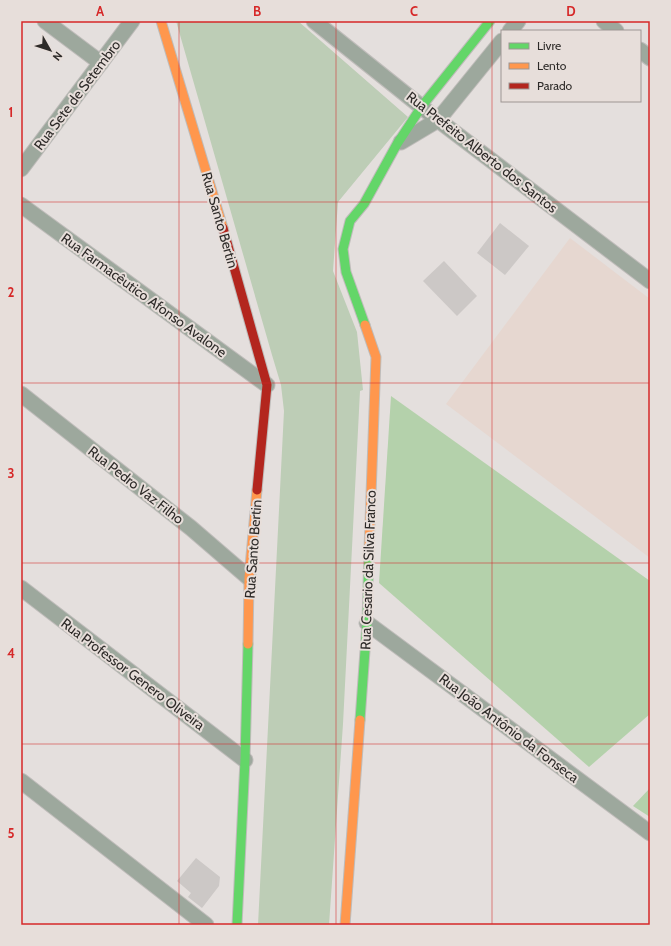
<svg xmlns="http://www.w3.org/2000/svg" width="671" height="946" viewBox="0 0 671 946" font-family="Cabin,sans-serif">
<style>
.industrial{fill:#e6d7d0}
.green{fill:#bdcdb6}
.forest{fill:#b4d1ab}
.building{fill:#ccc8c6}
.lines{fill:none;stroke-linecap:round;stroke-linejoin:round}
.street-casing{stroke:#bfbcba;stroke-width:17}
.fast-casing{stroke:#bfbcba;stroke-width:11}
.slow-casing{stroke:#bfbcba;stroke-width:11}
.jam-casing{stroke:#bfbcba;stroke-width:11}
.street{stroke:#9da89d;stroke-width:15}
.fast{stroke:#63d668;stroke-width:9}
.slow{stroke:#ff974d;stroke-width:9}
.jam{stroke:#b3261e;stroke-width:9}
.grid{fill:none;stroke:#d62828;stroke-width:1;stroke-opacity:0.55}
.labels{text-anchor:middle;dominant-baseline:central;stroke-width:4;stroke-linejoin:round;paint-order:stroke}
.street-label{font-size:14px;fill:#2d2a28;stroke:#e7deda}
.neatline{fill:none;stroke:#d62828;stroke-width:1.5}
.grid-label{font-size:13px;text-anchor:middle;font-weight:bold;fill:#d62828}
</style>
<rect width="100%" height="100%" fill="#e4dfdd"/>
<path class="industrial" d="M570,238l80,61v259l-204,-154z"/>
<path class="green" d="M176,21h122l110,96 -70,85 -5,69 24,61 6,58 -3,1 -17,333 -14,201h-71l26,-514 -3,-26 -9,-30z"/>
<g class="forest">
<path d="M391,396l259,185v133l-61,53 -210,-184z"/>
<path d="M650,788v29l-17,-11z"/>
</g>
<g class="building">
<path d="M500,223l29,23 -24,29 -28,-22z"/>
<path d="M444,261l33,35 -20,20 -34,-35z"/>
<path d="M196,858l24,19 -1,9 -17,22 -14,-11 3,-4 -14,-12z"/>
</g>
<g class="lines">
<defs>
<g id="street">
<path d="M45,21l56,42"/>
<path d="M314,21l124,99 212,161"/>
<path d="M604,21l12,10"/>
<path d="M510,31l8,-10"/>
<path d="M640,50l10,8"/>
<path d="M401,142l37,-22 64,-79"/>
<path d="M21,169l111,-148"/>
<path d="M21,205l246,180"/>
<path d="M21,394l170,134 58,50"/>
<path d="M21,588l224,172"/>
<path d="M367,623l283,210"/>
<path d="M21,781l185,144"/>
</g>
<g id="fast">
<path d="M365,325l-19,-53 -3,-23 7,-28 14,-17 33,-60 25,-38 68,-85"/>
<path d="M360,720l7,-97 2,-73"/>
<path d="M237,925l8,-165 3,-116"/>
</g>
<g id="slow">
<path d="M161,21l62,207"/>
<path d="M365,325l11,32 -7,193"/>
<path d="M248,644l1,-66 8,-88"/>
<path d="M345,925l15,-205"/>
</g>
<path id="jam" d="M223,228l44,157 -10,105"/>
</defs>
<use href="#street" class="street-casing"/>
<use href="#fast" class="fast-casing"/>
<use href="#slow" class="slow-casing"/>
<use href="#jam" class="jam-casing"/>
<use href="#street" class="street"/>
<use href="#fast" class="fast"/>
<use href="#slow" class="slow"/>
<use href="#jam" class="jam"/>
</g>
<path class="grid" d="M179,21v904M336,21v904M492,21v904M21,202h629M21,383h629M21,563h629M21,744h629"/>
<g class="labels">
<g class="street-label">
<text transform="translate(77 95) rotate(-53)">Rua Sete de Setembro</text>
<text transform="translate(482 152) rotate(38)">Rua Prefeito Alberto dos Santos</text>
<text transform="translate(220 220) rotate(74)">Rua Santo Bertin</text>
<text transform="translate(144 295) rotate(36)">Rua Farmacêutico Afonso Avalone</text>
<text transform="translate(136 485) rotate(38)">Rua Pedro Vaz Filho</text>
<text transform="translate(253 549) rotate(-86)">Rua Santo Bertin</text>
<text transform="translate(368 570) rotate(-88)">Rua Cesario da Silva Franco</text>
<text transform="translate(133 674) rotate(37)">Rua Professor Genero Oliveira</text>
<text transform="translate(509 728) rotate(37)">Rua João Antônio da Fonseca</text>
</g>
</g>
<rect width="671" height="946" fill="none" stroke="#e7deda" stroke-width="44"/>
<rect x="501" y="30" width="140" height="72" fill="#e7deda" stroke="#9d9693"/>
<rect x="509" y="43" width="20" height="6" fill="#63d668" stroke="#9d9693"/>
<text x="537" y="50" font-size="12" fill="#2d2a28">Livre</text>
<rect x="509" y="63" width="20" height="6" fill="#ff974d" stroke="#9d9693"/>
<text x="537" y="70" font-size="12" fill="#2d2a28">Lento</text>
<rect x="509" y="83" width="20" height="6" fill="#b3261e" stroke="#9d9693"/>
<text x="537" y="90" font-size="12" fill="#2d2a28">Parado</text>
<g transform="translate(50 50) rotate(129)" stroke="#e7deda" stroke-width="3" paint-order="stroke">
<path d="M0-3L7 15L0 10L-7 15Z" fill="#2d2a28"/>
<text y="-6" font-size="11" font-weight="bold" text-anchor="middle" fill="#2d2a28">N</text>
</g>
<rect x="22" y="22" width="627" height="902" class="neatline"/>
<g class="grid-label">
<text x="100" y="16">A</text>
<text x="257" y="16">B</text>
<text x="414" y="16">C</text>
<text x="571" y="16">D</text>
<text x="11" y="117">1</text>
<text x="11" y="297">2</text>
<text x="11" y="478">3</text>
<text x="11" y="658">4</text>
<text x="11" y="838">5</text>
</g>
</svg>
